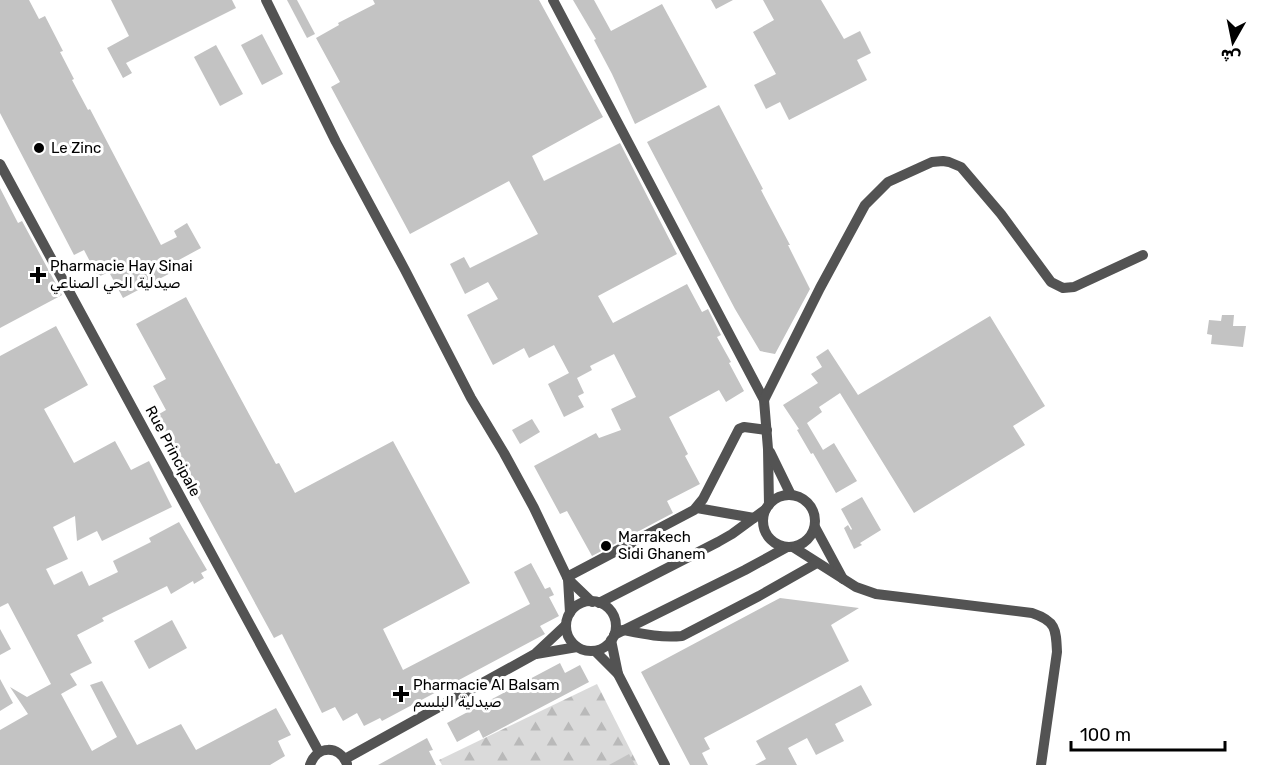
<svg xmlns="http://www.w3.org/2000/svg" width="1275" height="765" viewBox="0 0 1275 765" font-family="Rubik,'Noto Sans Arabic',sans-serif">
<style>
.forest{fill:url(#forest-firs)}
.building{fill:#c3c3c3}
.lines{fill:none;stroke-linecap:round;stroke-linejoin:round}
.minor{stroke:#535353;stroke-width:10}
.poi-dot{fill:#000;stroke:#fff;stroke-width:2}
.labels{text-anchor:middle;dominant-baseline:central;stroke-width:6;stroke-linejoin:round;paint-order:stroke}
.poi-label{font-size:15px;fill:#000;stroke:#fff;text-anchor:start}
.street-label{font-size:15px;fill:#000;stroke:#fff}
</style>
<defs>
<pattern id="forest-firs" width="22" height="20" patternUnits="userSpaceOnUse" patternTransform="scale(1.5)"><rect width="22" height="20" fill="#dadada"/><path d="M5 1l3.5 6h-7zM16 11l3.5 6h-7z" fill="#b9b9b9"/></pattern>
</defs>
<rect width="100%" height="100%" fill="#fff"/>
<path class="forest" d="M597,684l41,81h-196l-3,-5z"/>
<g class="building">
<path d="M0,0h29l10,19 6,-3 18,35 -3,1 14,27 -2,1 16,30 2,-1 71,136 16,-8 -3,-6 13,-8 14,25 -24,13 3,7 -57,30 -14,-26 -11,5 -14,-27 -10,5 -74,-142z"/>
<path d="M111,0h121l4,8 -110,55 6,10 -9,5 -16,-30 22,-12z"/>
<path d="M287,0h10l18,34 -8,4z"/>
<path d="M373,0h166l64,117 -71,39 12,25 76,-38 57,111 -79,42 15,27 74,-39 15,28 6,-3 13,26 -4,2 14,25 -2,1 15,28 -18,11 -7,-12 -50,27 19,37 -3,2 15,28 -33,17 6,12 -81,43 -25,-45 -7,3 -26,-48 62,-33 3,5 22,-8 -10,-21 25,-12 -22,-43 -24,12 2,4 -15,8 7,15 -6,3 6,11 -20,10 -16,-33 21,-11 -15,-28 -25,13 -5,-10 -31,17 -26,-50 31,-16 -10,-17 -23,12 -15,-30 14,-7 6,11 68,-34 -29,-53 -99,53 -79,-147 9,-5 -24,-44 23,-13 -1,-2 37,-19z"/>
<path d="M573,0h21l17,31 51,-27 45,83 -72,37 -23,-50 -18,-34 2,-1z"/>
<path d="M711,0h22l-17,9z"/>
<path d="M763,0h58l23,39 16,-8 11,22 -14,7 10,20 -78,40 -9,-18 -14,7 -12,-24 22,-11 -23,-42 21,-12z"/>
<path d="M262,34l21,40 -21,11 -21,-40z"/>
<path d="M216,45l27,49 -23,12 -26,-49z"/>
<path d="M719,105l44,84 -2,1 29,55h-2l22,44 -35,65 -15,-3 -25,-42 -88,-167z"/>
<path d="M0,188l18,35 4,-2 40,74 -62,33z"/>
<path d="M186,297l90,167 3,-1 16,30 98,-52 77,142 -87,46 20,41 127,-66 -16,-32 17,-9 14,26 5,-2 4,8 -5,2 10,19 -19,10 5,8 -163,87 -2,-3 -16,8 -7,-13 -14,8 -8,-14 -13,6 -40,-79 -8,4 -120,-221 12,-7 -13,-24 13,-7 -30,-55z"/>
<path d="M1222,315h12l-1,11h13l-3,21 -32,-3 1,-9 -5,-1 2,-14 12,1z"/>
<path d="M990,316l55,90 -32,20 12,19 -111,68 -74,-120 -21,14 3,5 -15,11 16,27 11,-7 23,38 -21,12 -23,-40 -2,1 -14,-24 2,-1 -16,-24 35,-22 -7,-9 11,-7 -6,-10 12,-8 30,46z"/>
<path d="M56,326l32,59 -44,24 30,54 41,-22 16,29 18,-9 23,46 -70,34 -5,-10 -20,10 -2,-25 -22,11 15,32 -22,10 8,16 28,-14 7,15 29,-14 -5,-11 38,-19 -2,-4 30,-16 28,48 -6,3 3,5 -10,6 -1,-3 -22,13 -4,-8 -65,32 2,3 -27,14 15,28 -22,11 7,11 -16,9 31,57 25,-14 -27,-52 12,-4 35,64 44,-21 15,26 80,-42 15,27 -13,6 7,15 -15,9h-270v-35l28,-16 -18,-27 17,10 24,-13 -43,-81 -8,4v-251z"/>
<path d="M532,419l8,13 -20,12 -8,-14z"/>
<path d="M862,497l19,33 -21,13 2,2 -8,4 -10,-21 4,-3 3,5 1,-1 -11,-20z"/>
<path d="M780,598l79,10 -28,17 18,36 -145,77 6,11 -8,4 6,12h-18l-49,-93z"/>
<path d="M172,620l15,28 -38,21 -15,-28z"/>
<path d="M0,629l11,20 -11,6z"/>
<path d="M560,663l5,10 15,-8 9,17 -106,56 -4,-8 -22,12 -10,-19z"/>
<path d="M0,679l13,24 -13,8z"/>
<path d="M861,685l11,20 -37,19 9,17 -28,14 -9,-17 -19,10 9,17h-42l11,-6 -10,-18z"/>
<path d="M427,738l6,12 -4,1 7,14h-58z"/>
<path d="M629,754l6,11h-26z"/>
</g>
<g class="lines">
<g class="minor">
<path d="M266,0l70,142 69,128 66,128 33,55 30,55 34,71 2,34"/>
<path d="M553,0l211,400 4,49 1,56"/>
<path d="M0,164l319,588"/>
<path d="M764,400l56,-112 45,-83 23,-23 44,-20 11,-1 6,1 12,5 40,47 50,68 12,6 11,-1 69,-32"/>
<path d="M770,452l21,43"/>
<circle cx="789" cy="521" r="26"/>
<path d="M697,508l57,10"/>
<path d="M815,527l28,52"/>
<path d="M793,547l63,40 20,7 156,19c24,8 24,16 25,39l-16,113"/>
<path d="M567,577l127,-67 9,-11 36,-70 5,-2 23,3"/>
<path d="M568,579l24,23"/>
<circle cx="591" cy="626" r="25"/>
<path d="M599,603l119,-61 14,-8 34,-25"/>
<path d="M623,630c20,4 38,8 59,6l77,-40 58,-33"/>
<path d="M614,635l131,-65 42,-23"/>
<path d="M611,640l7,34"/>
<path d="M595,651l23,23 47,91"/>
<path d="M536,654l41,-7"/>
<path d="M345,759l190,-105 31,-29"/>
<path d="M310,765c7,-20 29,-20 37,-1"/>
</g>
</g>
<g class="poi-dot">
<circle cx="39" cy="148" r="6"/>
<path d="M35 266h6v6h6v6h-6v6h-6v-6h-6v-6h6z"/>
<circle cx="606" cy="546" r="6"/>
<path d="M398 685h6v6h6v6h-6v6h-6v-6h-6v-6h6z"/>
</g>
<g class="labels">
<g class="poi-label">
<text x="51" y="148">Le Zinc</text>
<text x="50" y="266">Pharmacie Hay Sinai<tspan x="50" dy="17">صيدلية الحي الصناعي</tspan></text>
<text x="618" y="537">Marrakech<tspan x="618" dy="17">Sidi Ghanem</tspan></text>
<text x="413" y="685">Pharmacie Al Balsam<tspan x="413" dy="17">صيدلية البلسم</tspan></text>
</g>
<g class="street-label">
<text transform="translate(173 451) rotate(62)">Rue Principale</text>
</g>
</g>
<g transform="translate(1233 42) rotate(189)" stroke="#ffffff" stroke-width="4.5" paint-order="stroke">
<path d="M0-4.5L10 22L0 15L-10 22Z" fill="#000000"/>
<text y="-9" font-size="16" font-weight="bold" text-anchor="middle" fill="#000000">ش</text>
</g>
<path d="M1071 741v9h154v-9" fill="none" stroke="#000000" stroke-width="3"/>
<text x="1080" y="741" font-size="18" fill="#000000" stroke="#ffffff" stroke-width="4.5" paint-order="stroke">100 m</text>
</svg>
